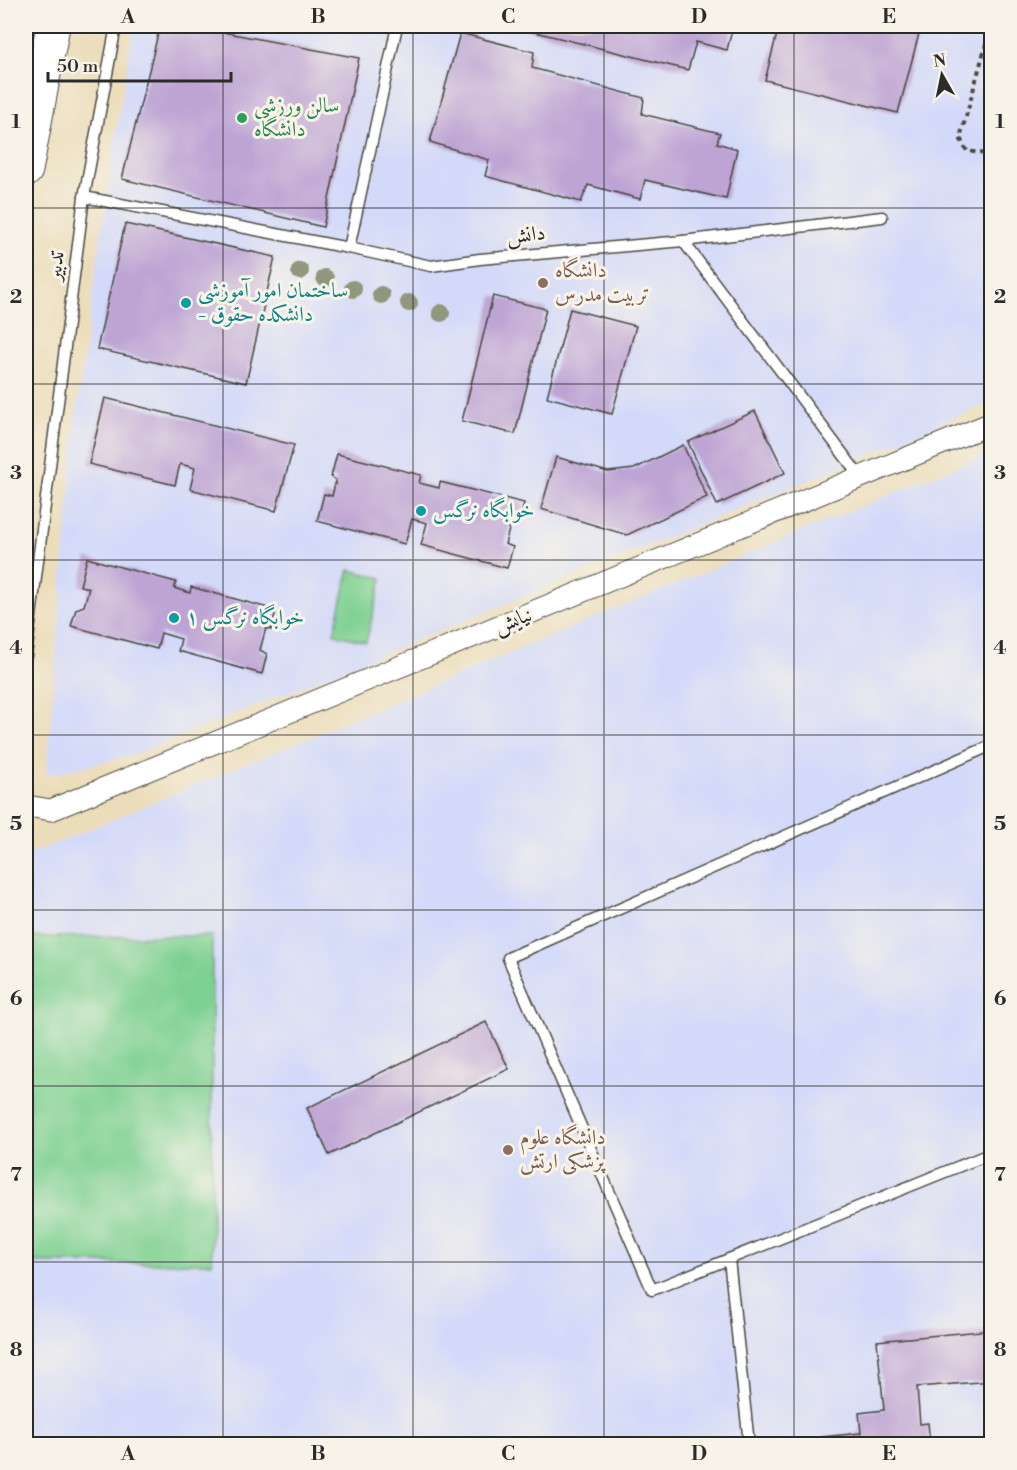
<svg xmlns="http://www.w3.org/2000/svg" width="1017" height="1470" viewBox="0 0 1017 1470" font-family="'Libre Bodoni',Amiri,serif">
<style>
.built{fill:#d3d9f9}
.green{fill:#7dd091;stroke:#547e5e;stroke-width:1.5}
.building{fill:#bea4d4}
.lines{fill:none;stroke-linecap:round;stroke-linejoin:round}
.service-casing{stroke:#484640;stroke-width:13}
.minor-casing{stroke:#484640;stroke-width:23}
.trunk-casing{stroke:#484640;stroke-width:35}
.path{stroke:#484640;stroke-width:4;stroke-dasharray:4.5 4.5;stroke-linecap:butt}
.service{stroke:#fff;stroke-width:10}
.minor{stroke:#fff;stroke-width:21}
.trunk{stroke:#fff;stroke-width:33}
.tree{fill:#90977c}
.grid{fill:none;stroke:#2b2b2b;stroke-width:1.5;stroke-opacity:0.55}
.leisure-dot{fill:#2e9e5b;stroke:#f7f3e8;stroke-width:2}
.education-dot{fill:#8d6e63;stroke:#f7f3e8;stroke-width:2}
.culture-dot{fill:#0f9aa8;stroke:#f7f3e8;stroke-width:2}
.labels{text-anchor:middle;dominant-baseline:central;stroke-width:6;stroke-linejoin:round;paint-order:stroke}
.leisure-label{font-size:21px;fill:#27864d;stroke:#f7f3e8;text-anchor:start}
.street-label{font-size:21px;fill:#2b2b2b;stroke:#f7f3e8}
.education-label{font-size:21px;fill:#785e54;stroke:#f7f3e8;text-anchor:start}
.culture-label{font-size:21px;fill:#0d838f;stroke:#f7f3e8;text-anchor:start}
.neatline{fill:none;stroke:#2b2b2b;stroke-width:2}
.grid-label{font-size:20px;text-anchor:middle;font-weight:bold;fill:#2b2b2b}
</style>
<rect width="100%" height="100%" fill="#f7f3e8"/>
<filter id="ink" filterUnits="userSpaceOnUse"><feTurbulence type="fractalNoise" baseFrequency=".0167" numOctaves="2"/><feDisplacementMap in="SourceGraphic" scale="12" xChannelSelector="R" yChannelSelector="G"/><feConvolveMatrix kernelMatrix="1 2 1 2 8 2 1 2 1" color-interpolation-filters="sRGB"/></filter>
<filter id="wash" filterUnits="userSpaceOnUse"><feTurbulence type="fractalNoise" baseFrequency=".008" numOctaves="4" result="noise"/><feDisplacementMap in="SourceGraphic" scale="24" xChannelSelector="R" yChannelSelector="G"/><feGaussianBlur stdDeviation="1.35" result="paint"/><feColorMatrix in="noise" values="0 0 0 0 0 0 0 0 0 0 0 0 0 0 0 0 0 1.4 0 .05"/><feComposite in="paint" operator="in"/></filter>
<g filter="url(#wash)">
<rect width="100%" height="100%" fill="#ecddba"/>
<g class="built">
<path d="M134,26h857v376l-157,68 -700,285 -88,20 30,-360 35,-251z"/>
<path d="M991,452v992h-965v-588z"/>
</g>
<g class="green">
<path d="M349,570l33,8 -16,64 -32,-8z"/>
<path d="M212,936v327h-183l-1,-326z"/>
</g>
<g id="blocks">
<g class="building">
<path d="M160,26h31l168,32 -36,169 -201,-48z"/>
<path d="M511,26h152l9,2 1,-2h60l-6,24 -31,-8 -8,28z"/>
<path d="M779,26h142l-23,87 -133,-33z"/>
<path d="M460,33l74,19 -2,16 112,30 -2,16 78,19 -3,10 20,6 -11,50 -81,-19 -5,19 -52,-14 -7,17 -96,-26 4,-16 -59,-18z"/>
<path d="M125,224l150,33 -29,126 -149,-34z"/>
<path d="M493,296l53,13 -31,125 -53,-13z"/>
<path d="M570,309l66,17 -24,88 -65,-17z"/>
<path d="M105,398l189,47 -18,66 -86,-22 5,-21 -15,-4 -5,21 -86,-21z"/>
<path d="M755,411l30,62 -68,32 -29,-63z"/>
<path d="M683,445l24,52 -80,38 -86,-26 15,-52 52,15 26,-3z"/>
<path d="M337,454l84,21 -2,8 20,5 1,-6 84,21 -5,21 -8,-2 -6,22 8,3 -6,21 -86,-23 6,-22 -15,-4 -7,25 -88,-23 7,-27 8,2 4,-16 -5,-3z"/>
<path d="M87,558l89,24 -2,6 16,5 1,-6 85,23 -5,20 -5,-2 -6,22 7,4 -5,20 -84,-23 3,-12 -20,-6 -4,16 -86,-23 5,-17 8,-3 5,-18 -9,-2z"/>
<path d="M486,1022l23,47 -180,86 -22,-47z"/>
<path d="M991,1330l1,51 -75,6 3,37 8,-1 2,21h-107l-1,-7 39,-4 -2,-20 25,-3 -7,-69z"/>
</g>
</g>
</g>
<g filter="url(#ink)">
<use href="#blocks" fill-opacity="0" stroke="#484640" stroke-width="1.5"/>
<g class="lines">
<defs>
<g id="service">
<path d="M84,197l265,51 82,18 49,-7 203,-18 178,237"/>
<path d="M683,241l199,-24"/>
<path d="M349,248l48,-222"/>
<path d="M26,656l58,-459 32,-171"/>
<path d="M992,745l-484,213 144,332 340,-137"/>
<path d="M729,1259l20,185"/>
</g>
<path id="minor" d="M33,807l18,3 941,-387"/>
<path id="trunk" d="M26,170l27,-144"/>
</defs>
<use href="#service" class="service-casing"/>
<use href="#minor" class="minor-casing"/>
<use href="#trunk" class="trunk-casing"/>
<path class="path" d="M991,26l-31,112 7,13 25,4"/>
<use href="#service" class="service"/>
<use href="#minor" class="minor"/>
<use href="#trunk" class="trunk"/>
</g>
<g class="tree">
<circle cx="300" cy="271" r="9"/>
<circle cx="325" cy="278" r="9"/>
<circle cx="353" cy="289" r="9"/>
<circle cx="381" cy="295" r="9"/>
<circle cx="409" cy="303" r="9"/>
<circle cx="441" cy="313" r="9"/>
</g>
</g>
<path class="grid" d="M223,26v1418M413,26v1418M604,26v1418M794,26v1418M26,208h966M26,384h966M26,560h966M26,735h966M26,910h966M26,1086h966M26,1262h966"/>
<circle class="leisure-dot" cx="242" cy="118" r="6"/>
<g class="education-dot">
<circle cx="543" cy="283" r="6"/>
<circle cx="508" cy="1150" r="6"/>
</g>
<g class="culture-dot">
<circle cx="186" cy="303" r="6"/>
<circle cx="421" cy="511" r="6"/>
<circle cx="174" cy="618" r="6"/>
</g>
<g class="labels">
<g class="leisure-label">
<text x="254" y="106">سالن ورزشی<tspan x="254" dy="24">دانشگاه</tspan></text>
</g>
<g class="street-label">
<text transform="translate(526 235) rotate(-5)">دانش</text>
<text transform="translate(56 266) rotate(-83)">تدبیر</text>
<text transform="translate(513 621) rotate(-22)">نیایش</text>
</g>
<g class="education-label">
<text x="555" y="271">دانشگاه<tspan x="555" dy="24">تربیت مدرس</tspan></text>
<text x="520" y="1138">دانشگاه علوم<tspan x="520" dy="24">پزشکی ارتش</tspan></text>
</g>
<g class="culture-label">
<text x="198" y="291">ساختمان امور آموزشی<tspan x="198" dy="24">- دانشکده حقوق</tspan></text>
<text x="433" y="511">خوابگاه نرگس</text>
<text x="186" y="618">خوابگاه نرگس ۱</text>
</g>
</g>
<rect width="1017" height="1470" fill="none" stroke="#f7f3e8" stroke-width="66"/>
<g transform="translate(942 75) rotate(351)" stroke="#f7f3e8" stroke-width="4.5" paint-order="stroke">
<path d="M0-4.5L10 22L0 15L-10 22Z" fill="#2b2b2b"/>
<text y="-9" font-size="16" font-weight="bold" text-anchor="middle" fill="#2b2b2b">N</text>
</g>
<path d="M48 72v9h183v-9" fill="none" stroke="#2b2b2b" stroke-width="3"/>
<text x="57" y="72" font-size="18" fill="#2b2b2b" stroke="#f7f3e8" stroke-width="4.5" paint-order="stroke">50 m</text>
<rect x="33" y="33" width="951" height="1404" class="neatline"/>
<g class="grid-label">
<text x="128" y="23">A</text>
<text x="318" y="23">B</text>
<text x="508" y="23">C</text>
<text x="699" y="23">D</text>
<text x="889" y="23">E</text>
<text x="16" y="128">1</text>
<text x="1000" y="128">1</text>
<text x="16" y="303">2</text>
<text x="1000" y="303">2</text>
<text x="16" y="479">3</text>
<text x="1000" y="479">3</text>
<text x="16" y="654">4</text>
<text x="1000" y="654">4</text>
<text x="16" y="830">5</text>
<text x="1000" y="830">5</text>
<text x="16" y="1005">6</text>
<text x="1000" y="1005">6</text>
<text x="16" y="1181">7</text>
<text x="1000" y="1181">7</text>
<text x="16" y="1356">8</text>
<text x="1000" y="1356">8</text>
<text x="128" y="1460">A</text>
<text x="318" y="1460">B</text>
<text x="508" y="1460">C</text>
<text x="699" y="1460">D</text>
<text x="889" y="1460">E</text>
</g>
</svg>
